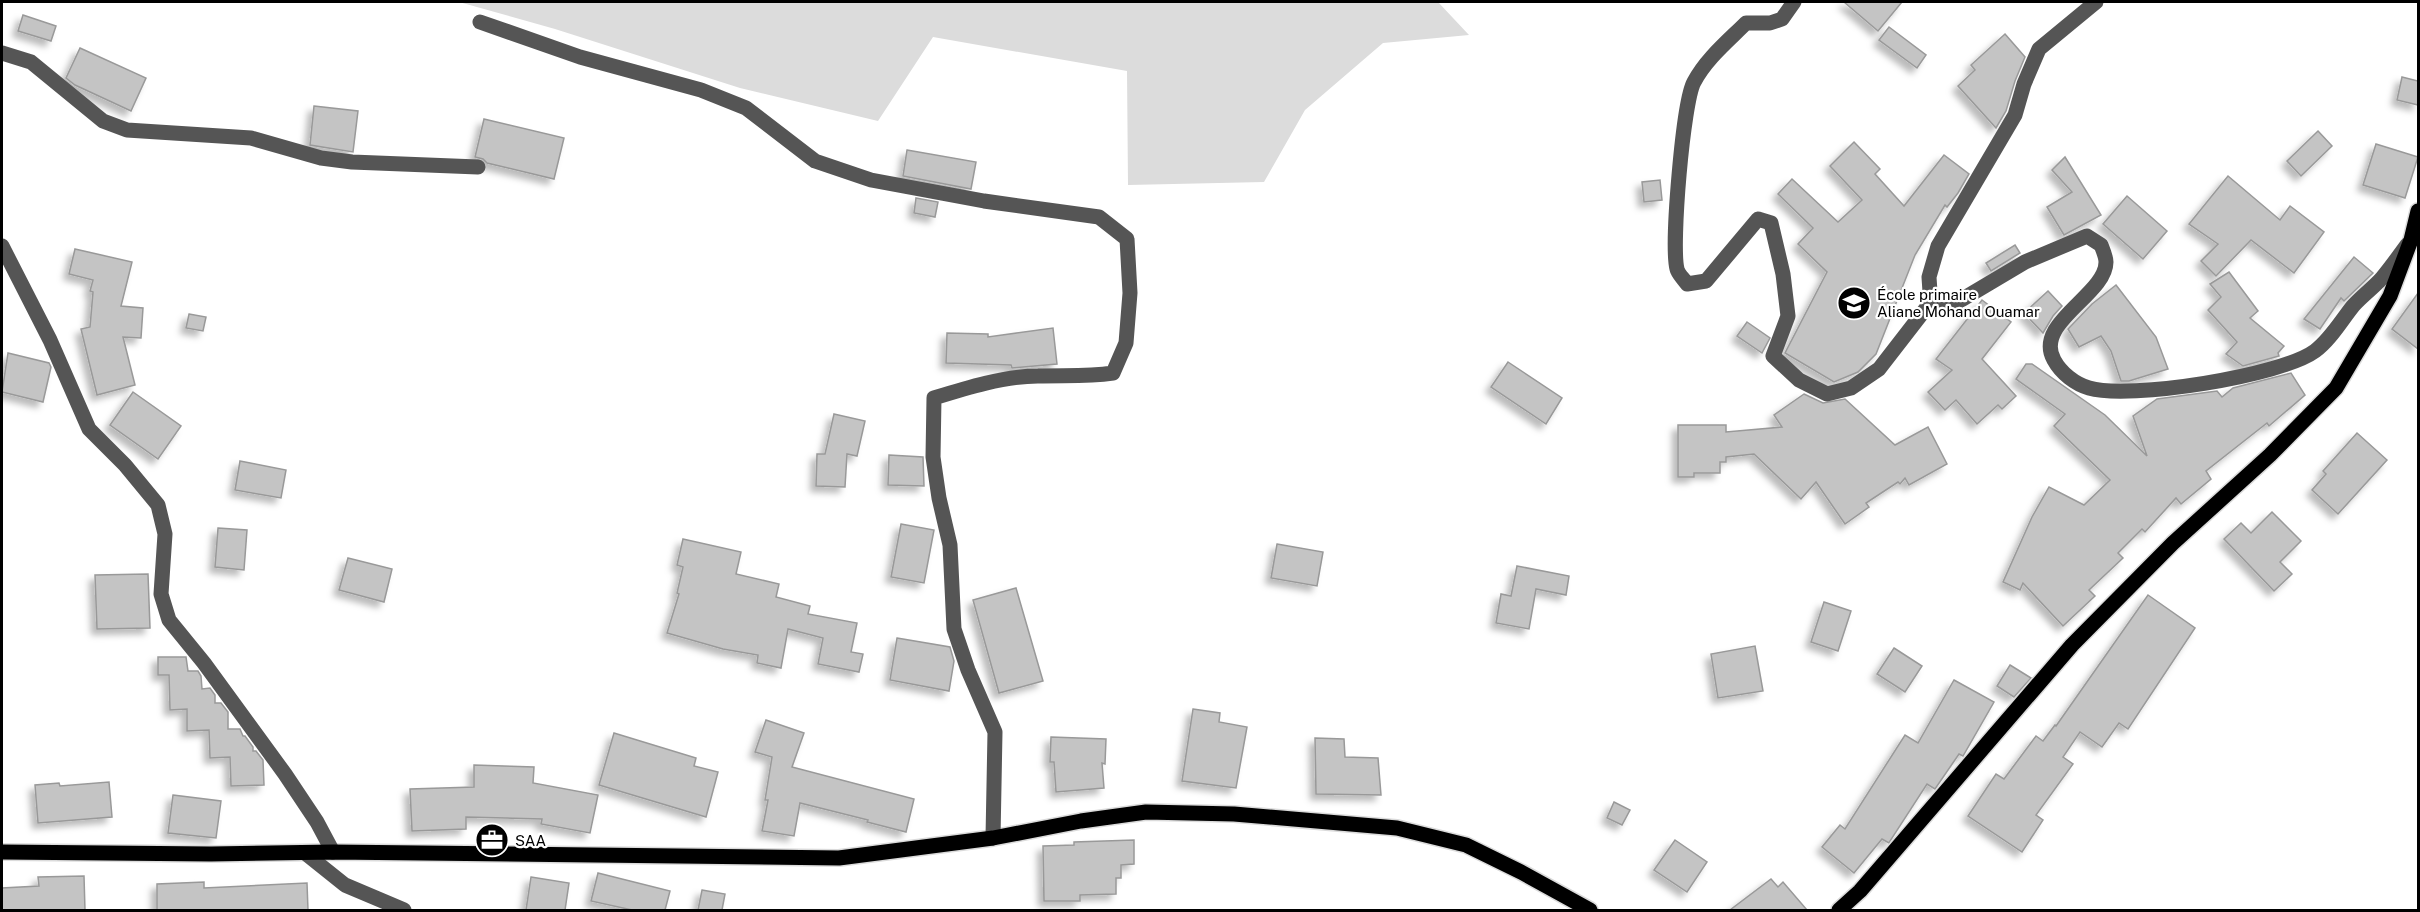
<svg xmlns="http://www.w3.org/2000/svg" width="2420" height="912" viewBox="0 0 2420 912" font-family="'Public Sans',sans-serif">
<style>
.green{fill:#dcdcdc}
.building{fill:#c4c4c4;stroke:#999;stroke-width:1.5;filter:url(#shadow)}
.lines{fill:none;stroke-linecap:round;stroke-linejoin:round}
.major-casing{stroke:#dbdbdb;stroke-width:18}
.minor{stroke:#555;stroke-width:15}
.major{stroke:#000;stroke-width:15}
.labels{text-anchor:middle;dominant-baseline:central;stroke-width:4.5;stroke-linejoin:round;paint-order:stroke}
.poi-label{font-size:15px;fill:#000;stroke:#fff;text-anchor:start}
</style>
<defs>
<filter id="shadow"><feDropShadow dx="-5.5" dy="5.5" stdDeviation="3" flood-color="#0004"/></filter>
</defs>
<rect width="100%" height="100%" fill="#fff"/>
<path class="green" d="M459,2h979l31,33 -86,8 -78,67 -41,72 -136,3 -1,-114 -194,-34 -55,84 -138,-33 -185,-59z"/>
<g class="building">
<path d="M1844,2h58l-24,29z"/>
<path d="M23,15l33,11 -5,15 -33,-10z"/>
<path d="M1889,27l37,28 -9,13 -38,-28z"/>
<path d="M2005,34l20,23 -10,24 -9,30 -10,17 -38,-42 17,-16 -4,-5z"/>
<path d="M80,48l66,30 -15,33 -56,-26 -9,-7z"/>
<path d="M2402,77l16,4v24l-21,-5z"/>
<path d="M314,106l44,5 -5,41 -43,-7z"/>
<path d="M484,119l80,19 -10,41 -67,-16 -4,-4 -8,-2z"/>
<path d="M2318,131l14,15 -31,30 -14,-15z"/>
<path d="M1854,142l26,27 -5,5 29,32 40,-51 25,19 -11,19 -11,14 -2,-2 -30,50 -39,99 -18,18 -24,10 -49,-29 42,-81 -29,-28 15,-16 -35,-34 14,-15 46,43 24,-22 -32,-34z"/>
<path d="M2376,144l42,13 -13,41 -42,-13z"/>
<path d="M907,150l69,12 -5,27 -68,-13z"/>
<path d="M2065,157l36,58 -37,20 -17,-28 25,-15 -20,-22z"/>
<path d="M2228,176l52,44 10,-14 34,26 -30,41 -43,-33 -35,36 -15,-15 17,-17 -29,-20z"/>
<path d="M1660,180l2,20 -18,2 -2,-20z"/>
<path d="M2127,196l40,35 -24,28 -40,-35z"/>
<path d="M916,198l22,4 -3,15 -21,-4z"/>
<path d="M2015,245l5,8 -29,18 -5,-8z"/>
<path d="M75,249l57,13 -11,44 22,2 -2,30 -18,-1 12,48 -38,10 -16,-66 9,-2 3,-35 -3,-1 3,-11 -24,-6z"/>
<path d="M2354,257l19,16 -29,28 -3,-3 -21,31 -16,-10z"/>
<path d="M2229,272l29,39 -8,7 34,28 -6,7 1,3 -36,10 -17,-12 11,-12 -29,-32 13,-13 -11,-13z"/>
<path d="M2116,285l40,52 12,32 -39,12h-8l-10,-30 -10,-15 -22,11 -11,-18 24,-25z"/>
<path d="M2048,291l14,15 -9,10 -10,17 -19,-20z"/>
<path d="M2418,293v56l-26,-20z"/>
<path d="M1982,300l29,22 -29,37 34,37 -14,13 -4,-4 -21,19 -21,-24 -11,10 -17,-18 24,-22 -16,-11z"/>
<path d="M189,314l17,3 -3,14 -17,-3z"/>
<path d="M1747,322l23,16 -8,15 -25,-17z"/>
<path d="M1053,328l4,36 -45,4 -1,-3 -65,-2 1,-30 41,1v3z"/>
<path d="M8,353l41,10 2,4 -8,35 -41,-10z"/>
<path d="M1508,362l54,36 -16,26 -55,-37z"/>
<path d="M2026,364h6l73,51 42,41 -14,-40 24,-17 60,-8 5,6 11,-9 58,-15 14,22 -36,31 -2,-3 -61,48 5,8 -30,25 -5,-6 -31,34 -3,-3 -24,24 5,5 -34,32 6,6 -32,30 -40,-43 -3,7 -17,-8 29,-65 17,-30 35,18 26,-25 -56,-54 11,-12 -49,-35z"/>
<path d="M133,392l48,34 -23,33 -48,-34z"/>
<path d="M1804,394l19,9 22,-4 50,46 33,-18 19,37 -38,21 -4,-7 -5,6 -2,-2 -32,21 3,4 -24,17 -29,-42 -15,17 -47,-45 -28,3v5h-6v11h-26v4h-16v-52h48v7l56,-5 -8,-12z"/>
<path d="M834,414l31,7 -8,35 -10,-2 -2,33 -29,-1 1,-32h8z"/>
<path d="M2357,433l30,27 -49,54 -26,-24 14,-16 -3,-3z"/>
<path d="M889,455l34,2 1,29 -36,-1z"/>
<path d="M240,461l46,9 -5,28 -46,-8z"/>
<path d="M2272,512l29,29 -21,21 12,12 -18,17 -50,-52 17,-16 10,10z"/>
<path d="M901,524l33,6 -10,53 -33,-6z"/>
<path d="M218,528l29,2 -3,40 -29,-3z"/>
<path d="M683,539l58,13 -5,22 43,10 -3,13 34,9 -2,8 49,9 -6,29 12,2 -4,18 -41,-8 5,-26 -35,-9 -7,39 -24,-5 1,-8 -35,-6 -56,-16 12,-39 -2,-1 6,-26 -6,-2z"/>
<path d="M1277,544l46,8 -6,34 -46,-8z"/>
<path d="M348,558l44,11 -8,33 -45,-12z"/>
<path d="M1517,566l52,10 -3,19 -30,-6 -7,40 -33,-6 5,-29 10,2z"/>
<path d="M148,574l2,54 -53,1 -2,-54z"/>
<path d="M1016,588l27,93 -44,12 -26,-93z"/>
<path d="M2148,595l47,33 -67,101 -9,-6 -17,24 -22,-15 -17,25 10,7 -37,51 7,5 -21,32 -54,-36 28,-42 8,5 32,-43 7,5 12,-16 1,1z"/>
<path d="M1824,602l27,9 -13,40 -27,-9z"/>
<path d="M897,638l53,9 4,14 -5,30 -59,-11z"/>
<path d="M1755,646l8,45 -45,7 -7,-44z"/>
<path d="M1894,648l28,18 -17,26 -28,-18z"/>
<path d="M158,657h28l2,14h10l3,5 1,13 8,-1 5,7v8h6l7,9v17h12l3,7h2l8,11v4h3l7,9 1,25 -33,1 -1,-29 -20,1 -1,-28 -22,1v-22l-17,1 -1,-35h-11z"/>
<path d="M2010,665l21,13 -17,19 -17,-11z"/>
<path d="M1954,680l40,22 -31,54 -4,-2 -24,35 -8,-5 -37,57 -1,2 -7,-4 -28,34 -32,-26 18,-22 5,4 60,-94 13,8z"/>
<path d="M1193,709l27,4 -1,9 28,5 -11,61 -54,-7z"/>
<path d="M766,720l38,13 -12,34 122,32 -8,33 -39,-10 1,-2 -68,-17 -6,33 -32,-5 6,-31h-3l7,-43 -17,-5z"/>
<path d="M614,733l82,25 -2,8 24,6 -12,45 -107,-32z"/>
<path d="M1051,737l55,2 -1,25 -3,-1 2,25 -48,4 -2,-30h-4z"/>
<path d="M1315,738l29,1 1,18 33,1 3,37 -65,-1z"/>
<path d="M474,765l60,2 -1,16 65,12 -8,38 -49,-9 1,-5 -76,-2v12l-54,2 -2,-42 64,-2z"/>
<path d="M109,782l3,35 -74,6 -3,-38 24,-2 1,3z"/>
<path d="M173,795l48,6 -5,37 -48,-5z"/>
<path d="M1614,802l16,8 -8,15 -15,-7z"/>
<path d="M1134,840v24l-13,1v13h-5v16l-36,1v6h-36l-1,-55 31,-1v-3z"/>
<path d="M1675,840l32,22 -20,30 -33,-22z"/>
<path d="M598,873l72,18 -5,19h-33l-41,-9z"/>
<path d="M84,876l1,34h-83v-22l37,-2 -1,-9z"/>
<path d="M531,877l38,6 -4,27h-39z"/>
<path d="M1771,879l7,8 5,-5 24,28h-77z"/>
<path d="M204,882v6l103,-5 1,27h-151v-26z"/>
<path d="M702,890l23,4 -3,16h-24z"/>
</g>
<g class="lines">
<defs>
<g id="major">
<path d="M2,852l209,2 122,-2 506,6 154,-20 88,-17 65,-9 88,2 163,14 69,17 55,27 69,38"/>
<path d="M1839,910l21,-19 212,-246 101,-102 97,-88 66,-67 54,-92 21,-56 7,-29"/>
</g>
</defs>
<use href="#major" class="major-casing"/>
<g class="minor">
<path d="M1794,2l-12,17 -12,4h-24c-18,18 -40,36 -52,59 -11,20 -23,163 -17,187 1,5 7,10 10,15l19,-3 52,-62 13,4 12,51 5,42 -15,40 26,24 28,14 24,-6 28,-19 55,-71"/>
<path d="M2096,2l-57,47 -15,35 -9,31 -77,131 -9,31 1,15 8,11h18l69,-41 62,-26 14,9c2,5 5,12 5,17 0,33 -73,61 -52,98 7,13 21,24 35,28 40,12 192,-12 226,-37 15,-11 26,-30 38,-45 9,-10 20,-18 29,-28 9,-11 17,-22 25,-33"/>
<path d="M480,22l100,35 121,33 45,18 69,53 56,19 113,21 115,16 28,22 3,54 -4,50 -13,30c-27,4 -48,2 -75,3 -33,0 -72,12 -104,22l-1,59 6,41 11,47 4,84 14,41 27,62 -2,106"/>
<path d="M2,53l29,9 72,59 24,9 124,8 70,20 31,4 126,5"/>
<path d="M2,246l48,94 39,89 36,36 33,40 7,29 -4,60 8,26 35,43 81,111 32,48 16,30"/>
<path d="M305,853l40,32 59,25"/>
</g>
<use href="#major" class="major"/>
</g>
<defs>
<symbol id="school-disc" viewBox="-11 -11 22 22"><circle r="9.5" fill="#000" stroke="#fff"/><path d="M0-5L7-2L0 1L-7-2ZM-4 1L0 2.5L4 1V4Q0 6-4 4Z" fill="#fff"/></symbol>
<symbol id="office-disc" viewBox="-11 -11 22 22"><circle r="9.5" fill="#000" stroke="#fff"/><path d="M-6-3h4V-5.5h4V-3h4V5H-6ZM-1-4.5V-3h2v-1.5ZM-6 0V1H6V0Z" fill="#fff"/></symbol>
</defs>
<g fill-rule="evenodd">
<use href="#school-disc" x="1835" y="284" width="38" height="38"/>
<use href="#office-disc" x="473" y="821" width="38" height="38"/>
</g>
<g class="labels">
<g class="poi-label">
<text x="1877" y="294">École primaire<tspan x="1877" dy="17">Aliane Mohand Ouamar</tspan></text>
<text x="515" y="840">SAA</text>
</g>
</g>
<rect width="2420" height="912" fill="none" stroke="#000000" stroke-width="6"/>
</svg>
